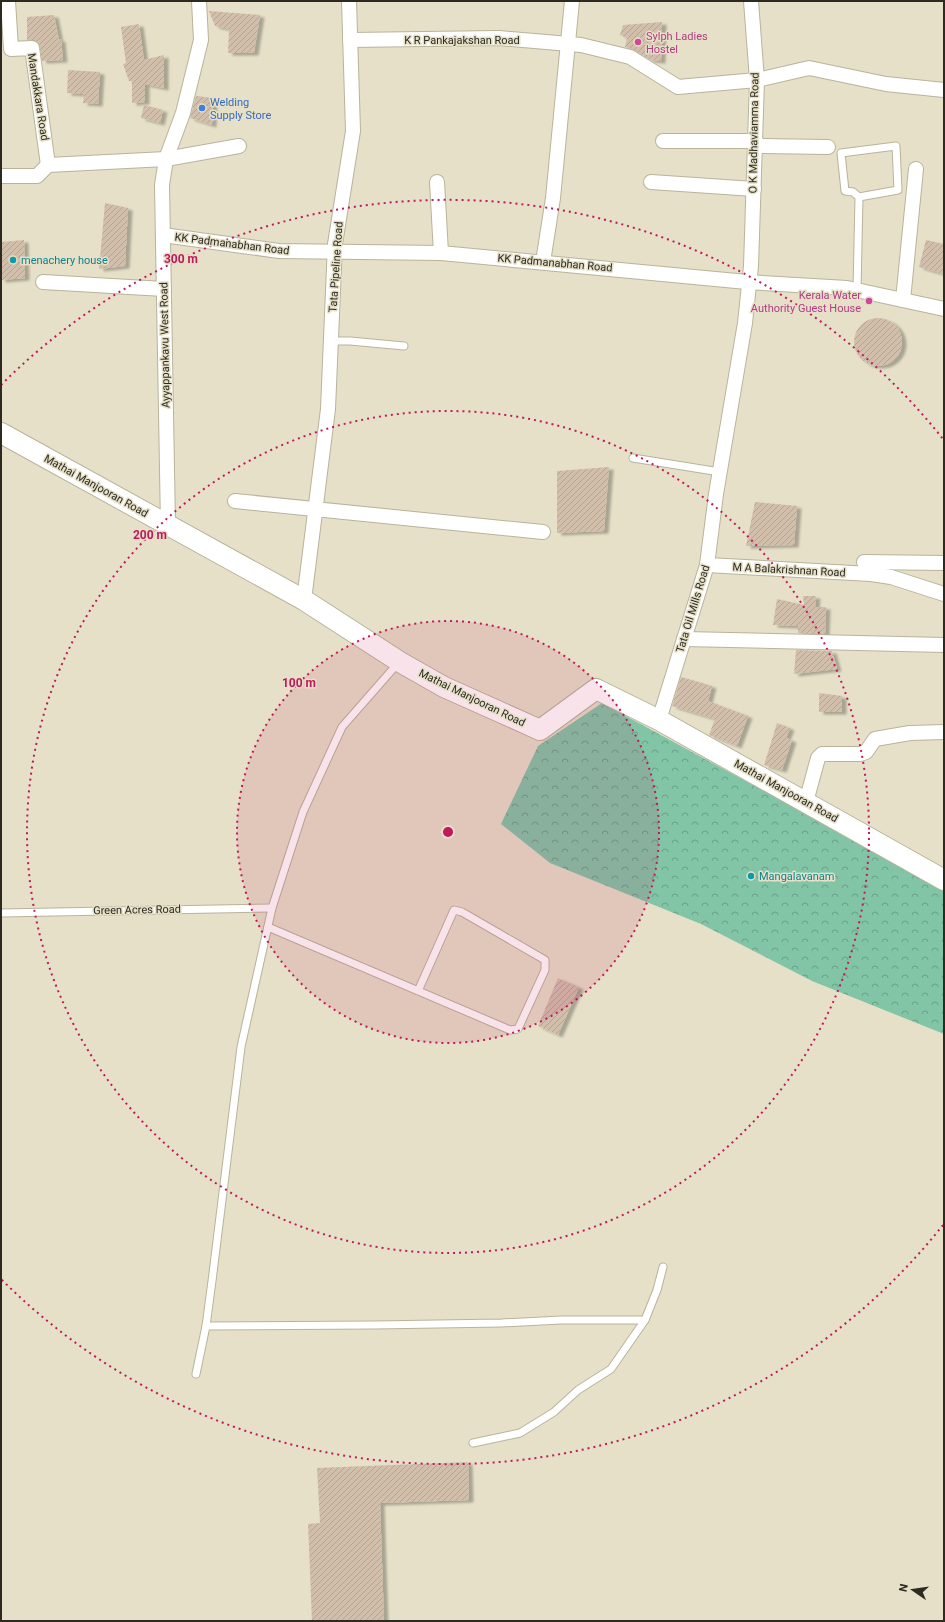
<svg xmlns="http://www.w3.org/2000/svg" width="945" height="1622" viewBox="0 0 945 1622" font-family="Roboto,sans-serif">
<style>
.park{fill:url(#park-crowns)}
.building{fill:url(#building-hatch);filter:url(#shadow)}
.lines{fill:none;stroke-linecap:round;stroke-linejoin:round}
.lane-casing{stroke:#b8b49c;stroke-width:9}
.street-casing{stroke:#b8b49c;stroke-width:16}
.secondary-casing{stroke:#b8b49c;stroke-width:22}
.lane{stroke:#fff;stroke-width:7}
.street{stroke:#fff;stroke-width:14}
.secondary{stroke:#fff;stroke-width:20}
.ring{fill:none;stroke:#c2185b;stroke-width:2;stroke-dasharray:2 4}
.hotel-dot{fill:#d1479c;stroke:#e5e0c7;stroke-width:1.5}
.shop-dot{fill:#3f7fe0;stroke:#e5e0c7;stroke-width:1.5}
.culture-dot{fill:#0f9aa8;stroke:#e5e0c7;stroke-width:1.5}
.labels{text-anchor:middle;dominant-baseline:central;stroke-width:3;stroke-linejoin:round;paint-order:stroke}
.hotel-label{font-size:11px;fill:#b23c85;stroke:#e5e0c7;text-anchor:start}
.street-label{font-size:11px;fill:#2c2a21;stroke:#e5e0c7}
.shop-label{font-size:11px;fill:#366cbe;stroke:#e5e0c7;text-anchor:start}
.culture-label{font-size:11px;fill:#0d838f;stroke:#e5e0c7;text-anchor:start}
.centre{fill:#c2185b;stroke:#e5e0c7;stroke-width:2}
.ring-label{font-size:12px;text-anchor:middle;font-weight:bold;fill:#c2185b;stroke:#e5e0c7;stroke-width:3;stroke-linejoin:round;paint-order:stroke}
</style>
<defs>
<pattern id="park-crowns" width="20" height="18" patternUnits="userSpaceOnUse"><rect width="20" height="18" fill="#81c5a6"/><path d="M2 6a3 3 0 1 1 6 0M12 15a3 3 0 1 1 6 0" fill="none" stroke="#6aa087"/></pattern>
<pattern id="building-hatch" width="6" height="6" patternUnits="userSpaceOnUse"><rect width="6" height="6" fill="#d1bfac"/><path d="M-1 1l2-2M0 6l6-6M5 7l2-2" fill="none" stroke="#b4a494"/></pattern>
<filter id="shadow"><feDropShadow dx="4.5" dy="2.5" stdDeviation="1" flood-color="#0004"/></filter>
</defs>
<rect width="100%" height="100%" fill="#e5e0c7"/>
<path class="park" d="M602,703l342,186v145l-132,-53 -111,-57 -151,-61 -49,-39 37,-78z"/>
<g class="building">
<path d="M209,11l51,4 -6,38h-26l1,-24 -14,-3z"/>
<path d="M54,15l5,25 2,-1 2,21 -21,1 -3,-18 -4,-3h-8v-23z"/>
<path d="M662,22l-1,39 -10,-1 -17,-10 -9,-3 2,-9 -7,-3 3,-10z"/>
<path d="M139,24l5,36 20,-5v33l-19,-4v18l-13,1v-22h-3l-6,-17 3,-1 -5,-36z"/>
<path d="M68,70l32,2 -2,32 -15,-1 1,-9 -17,-1z"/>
<path d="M196,96l17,2 -1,27 -22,-7z"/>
<path d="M144,105l19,5 -3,13 -19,-5z"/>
<path d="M105,203l23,5 -3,58 -26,3z"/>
<path d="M24,240l1,38 -24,2v-38z"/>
<path d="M926,240l18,4v30l-25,-7z"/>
<circle cx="878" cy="342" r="24"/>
<path d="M609,467l-5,64 -47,2v-62z"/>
<path d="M755,502l42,4 -3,39 -48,1z"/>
<path d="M803,596h13l-1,11h11l-1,27 -27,-1v-7l-25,-1 4,-26 27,6z"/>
<path d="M796,650l36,1 5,18 -43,5z"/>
<path d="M681,677l31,9 -4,15 40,15 -11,30 -28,-11 6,-16 -43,-13z"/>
<path d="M819,693l23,3v16h-23z"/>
<path d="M777,723l13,5 -4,10 6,2 -10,30 -18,-5z"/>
<path d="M558,978l21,9 -21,48 -20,-9z"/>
<path d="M468,1462l1,38 -89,3 4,118h-72l-4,-97 12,-1 -3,-55z"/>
</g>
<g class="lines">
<defs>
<g id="lane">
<path d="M857,290l2,-93 -6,-5 -8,-1 -4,-38 55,-7 2,44 -39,7"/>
<path d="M331,341h19l54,5"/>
<path d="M633,458l87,14"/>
<path d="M1,913l271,-5"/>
<path d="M268,927l242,103 8,-1 27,-59v-10l-83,-48 -8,-2 -36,81"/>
<path d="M206,1326l168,-1 127,-2 60,-3h84l12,-30 6,-23"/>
<path d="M196,1374l10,-48 6,-45 29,-234 31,-139 31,-96 39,-85 57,-65"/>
<path d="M473,1443l47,-10 34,-21 24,-22 33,-21 34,-49"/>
</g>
<g id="street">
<path d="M8,1l3,48 21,-1 16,117"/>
<path d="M350,40l149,-2 82,7 49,12 48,30 79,-7 52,-12 77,16 58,6"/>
<path d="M663,141h93"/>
<path d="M756,146l72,1"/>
<path d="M1,176h36l11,-11 118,-6 73,-13"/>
<path d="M437,182l4,71"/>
<path d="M651,182l103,7"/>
<path d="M163,235l116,16 162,2 306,29 100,6 97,21"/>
<path d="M543,262l10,-64 19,-197"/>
<path d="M43,282l121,7"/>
<path d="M903,300l13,-131"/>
<path d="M235,501l308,31"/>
<path d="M168,526l-6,-341 4,-26 17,-46 18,-73 -2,-39"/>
<path d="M864,562l80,1"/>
<path d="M707,565l164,9 20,3 53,17"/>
<path d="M304,600l24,-191 7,-165 18,-113 -4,-130"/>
<path d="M684,639l260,6"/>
<path d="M659,720l48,-155 9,-71 29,-171 6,-57 6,-186 -6,-79"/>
<path d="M806,802l12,-44 4,-4h38l6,-2 9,-13 35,-6 34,-1"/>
</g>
<path id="secondary" d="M1,433l303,167 96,62 44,25 96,43 56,-41 63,31 285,160"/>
</defs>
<use href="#lane" class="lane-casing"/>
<use href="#street" class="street-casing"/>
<use href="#secondary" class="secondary-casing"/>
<use href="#lane" class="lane"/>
<use href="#street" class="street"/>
<use href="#secondary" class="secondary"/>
</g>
<circle cx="448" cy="832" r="211" fill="#c2185b" fill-opacity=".12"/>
<g class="ring">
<circle cx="448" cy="832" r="211"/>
<circle cx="448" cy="832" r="421"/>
<path d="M943 1225A632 632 0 0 1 1 1279M1 385A632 632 0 0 1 943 439"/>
</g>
<g class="hotel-dot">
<circle cx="638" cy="42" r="4"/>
<circle cx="869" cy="301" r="4"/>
</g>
<circle class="shop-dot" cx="202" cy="108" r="4"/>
<g class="culture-dot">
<circle cx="13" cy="260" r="4"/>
<circle cx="751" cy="876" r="4"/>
</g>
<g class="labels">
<g class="hotel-label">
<text x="646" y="36">Sylph Ladies<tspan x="646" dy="13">Hostel</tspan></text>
<text x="861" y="295" text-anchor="end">Kerala Water<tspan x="861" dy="13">Authority Guest House</tspan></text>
</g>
<g class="street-label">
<text x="462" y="40">K R Pankajakshan Road</text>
<text transform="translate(38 97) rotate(81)">Mandakkara Road</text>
<text transform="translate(754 133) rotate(-89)">O K Madhaviamma Road</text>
<text transform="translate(232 244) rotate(7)">KK Padmanabhan Road</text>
<text transform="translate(555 263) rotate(5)">KK Padmanabhan Road</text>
<text transform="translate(336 267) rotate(-86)">Tata Pipeline Road</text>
<text transform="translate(165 345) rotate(-91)">Ayyappankavu West Road</text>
<text transform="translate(96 486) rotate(29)">Mathai Manjooran Road</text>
<text transform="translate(789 570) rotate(3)">M A Balakrishnan Road</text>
<text transform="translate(693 609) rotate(-73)">Tata Oil Mills Road</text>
<text transform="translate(472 698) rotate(26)">Mathai Manjooran Road</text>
<text transform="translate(786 791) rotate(29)">Mathai Manjooran Road</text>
<text transform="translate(137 910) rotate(-1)">Green Acres Road</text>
</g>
<g class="shop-label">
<text x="210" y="102">Welding<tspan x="210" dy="13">Supply Store</tspan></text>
</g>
<g class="culture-label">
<text x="21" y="260">menachery house</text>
<text x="759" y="876">Mangalavanam</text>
</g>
</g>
<circle cx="448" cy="832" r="6" class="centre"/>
<g class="ring-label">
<text x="181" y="263">300 m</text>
<text x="150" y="539">200 m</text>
<text x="299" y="687">100 m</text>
</g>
<rect width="945" height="1622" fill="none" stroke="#2c2a21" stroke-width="4"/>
<g transform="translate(913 1590) rotate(283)" stroke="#e5e0c7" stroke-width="3" paint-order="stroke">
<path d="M0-3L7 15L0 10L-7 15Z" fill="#2c2a21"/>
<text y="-6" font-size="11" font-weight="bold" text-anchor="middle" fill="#2c2a21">N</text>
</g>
</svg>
